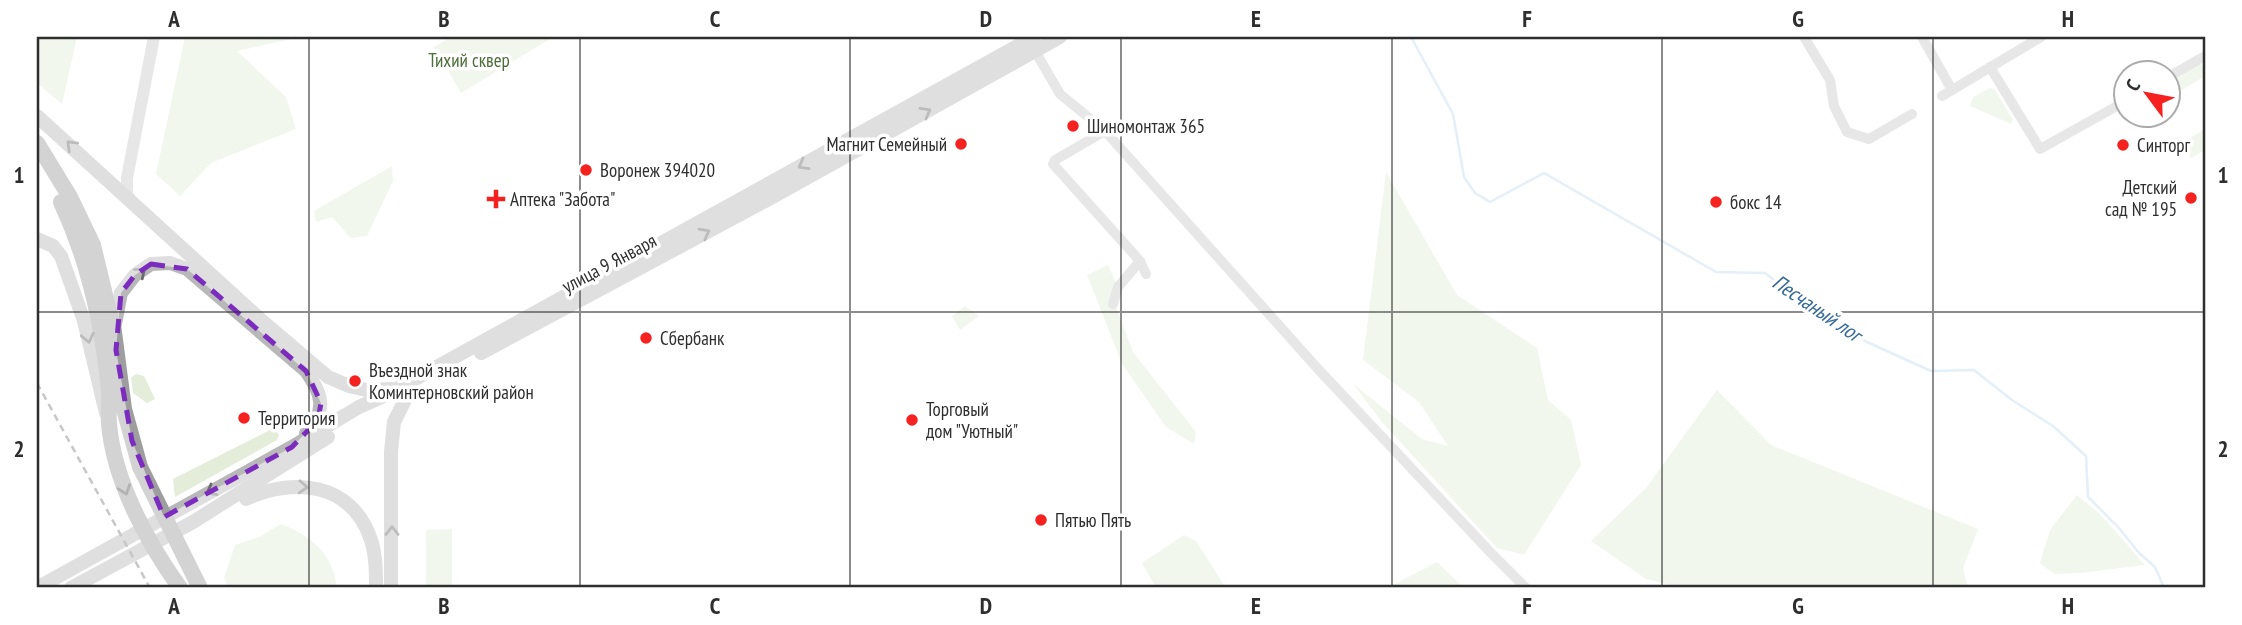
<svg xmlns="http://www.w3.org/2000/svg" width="2242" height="625" viewBox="0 0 2242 625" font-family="'PT Sans Narrow',sans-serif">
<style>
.green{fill:#e3edda}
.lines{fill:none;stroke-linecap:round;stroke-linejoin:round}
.stream{stroke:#c4dbef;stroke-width:2.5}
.minor{stroke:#cbcbcb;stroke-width:10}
.tertiary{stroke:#cbcbcb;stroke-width:12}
.secondary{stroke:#b8b8b8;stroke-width:14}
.trunk{stroke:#9e9e9e;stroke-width:16}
.rail{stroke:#838383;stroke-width:2.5;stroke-dasharray:7 5;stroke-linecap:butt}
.oneway{stroke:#6c6c6c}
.oneway2{stroke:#555}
.marked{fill:none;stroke:#7b2cbf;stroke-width:5;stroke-dasharray:14 9;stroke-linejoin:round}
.grid{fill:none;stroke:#2e2e2e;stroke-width:2;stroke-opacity:0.55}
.poi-dot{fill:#f52220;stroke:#fff;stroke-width:2.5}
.labels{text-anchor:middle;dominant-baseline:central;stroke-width:7;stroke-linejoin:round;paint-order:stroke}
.park-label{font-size:19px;fill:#4c6e37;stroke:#fff}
.poi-label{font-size:19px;fill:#2e2e2e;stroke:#fff;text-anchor:start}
.street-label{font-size:19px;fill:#2e2e2e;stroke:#fff}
.water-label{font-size:21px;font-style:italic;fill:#356997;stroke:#fff}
.neatline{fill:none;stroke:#2e2e2e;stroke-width:2.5}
.grid-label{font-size:23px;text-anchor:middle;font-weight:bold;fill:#2e2e2e}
</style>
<rect width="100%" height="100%" fill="#fff"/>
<g class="green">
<path d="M37,37h40l-15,67 -25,-21z"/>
<path d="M185,37h115l-63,14 49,46 10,32 -85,34 -31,33 -24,-22z"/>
<path d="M451,37h97l2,2 -89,54 -27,-46z"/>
<path d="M2199,60l6,10v6l-36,22 -1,-21z"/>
<path d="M1990,88l5,2 18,30 -2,4 -41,-18 3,-9z"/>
<path d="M2205,129v21l-14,8 -9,-15z"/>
<path d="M392,166l1,15 -26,55 -16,2 -19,-21 -16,5 -2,-11z"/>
<path d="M1386,172l71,123 80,53 11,52 23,20 10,45 -57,90 -27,-7 -115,-126 -29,-38 69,55 26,7 -29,-44 -56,-42z"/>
<path d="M1108,265l10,22 -5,12 20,53 63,80 -2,12 -28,-17 -44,-63 -35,-89z"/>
<path d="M965,306l14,10 -19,14 -8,-14z"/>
<path d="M136,374l8,2 11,23 -8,4 -14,-10 -2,-15z"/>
<path d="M1717,390l54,55 207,84 -15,39 5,20h-284l-38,-9 -55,-38 55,-53z"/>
<path d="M274,428l5,7 -2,5 -102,57 -2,-18z"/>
<path d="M2077,495l23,19 45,51 -65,8 -26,1 -14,-11 10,-33z"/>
<path d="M281,524c30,11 53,31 56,64h-109l-4,-10 11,-33 24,-8z"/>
<path d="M452,529v59h-26v-58z"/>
<path d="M1184,535l12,6 30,47h-70l-14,-25z"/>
<path d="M1437,562l27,26h-77z"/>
</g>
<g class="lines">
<path class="stream" d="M1411,37l42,77 11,63 11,16 15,9 54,-29 172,99 49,1 38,30 64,39 64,29 43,-1 38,30 41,26 33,30 2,41 31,31 20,25 16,14 9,21"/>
<g class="minor">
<path d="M1804,37l26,43 4,26 13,26 22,7 43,-25"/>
<path d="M1922,37l30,53"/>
<path d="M1032,46l28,48 45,37 213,238 174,185 34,34"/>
<path d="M1990,67l50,82 86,-48"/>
<path d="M2168,77l37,-21"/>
<path d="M1942,96l99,-59"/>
<path d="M1105,131l-50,29 -2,4 87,97 -22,26 -5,17"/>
<path d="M1140,261l6,13"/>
</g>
<path class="tertiary" d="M131,201l-4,-7v-16l27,-141"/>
<g class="secondary">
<path d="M37,116l223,203 68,58 21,9 17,4 25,-1"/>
<path d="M37,239l16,7 8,10 23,65 22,92"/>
<path d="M114,329l7,-36 14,-18 16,-11 19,-1 17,6 119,102c17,24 21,40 0,62"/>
<path d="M481,353l286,-153 293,-163"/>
<path d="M246,499c47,-22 106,-17 125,41 5,15 5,32 5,48"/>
<path d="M37,588l255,-141 67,-40 27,-12 648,-358"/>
<path d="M71,588l122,-66 135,-85"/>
<path d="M391,588v-136l3,-30 14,-28"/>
</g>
<g class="trunk">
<path d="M37,143l33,54 23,48 21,87 10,77 16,58 60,121"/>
<path d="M61,202c28,60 42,124 48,190 1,10 -1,21 0,32 5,57 38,118 71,164"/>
</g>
<path class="rail" d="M37,383l113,205"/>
</g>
<defs><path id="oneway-chevron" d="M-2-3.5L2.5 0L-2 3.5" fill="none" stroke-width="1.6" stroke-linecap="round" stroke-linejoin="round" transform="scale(1.75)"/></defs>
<g class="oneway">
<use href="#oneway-chevron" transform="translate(926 112) rotate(-29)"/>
<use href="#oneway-chevron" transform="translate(71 145) rotate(-136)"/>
<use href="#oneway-chevron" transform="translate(803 165) rotate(151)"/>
<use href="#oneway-chevron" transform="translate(705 233) rotate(-28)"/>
<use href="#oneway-chevron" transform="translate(141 272) rotate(-40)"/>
<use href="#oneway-chevron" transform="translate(88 338) rotate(78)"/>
<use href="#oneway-chevron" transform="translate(303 487) rotate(3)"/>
<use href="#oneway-chevron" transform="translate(211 491) rotate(151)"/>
<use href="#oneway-chevron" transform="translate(392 531) rotate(-90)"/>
</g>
<use class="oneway2" href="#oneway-chevron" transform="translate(125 490) rotate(71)"/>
<path d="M0 0H2242V625H0ZM151,264l36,5 119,102 15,32 -3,17 -26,27 -128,70 -32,-76 -16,-91 5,-57 14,-18z" fill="#fff" fill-opacity=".55" fill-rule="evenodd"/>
<path class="marked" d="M151,264l36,5 119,102 15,32 -3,17 -26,27 -128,70 -32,-76 -16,-91 5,-57 14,-18z"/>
<path class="grid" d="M309,37v551M580,37v551M850,37v551M1121,37v551M1392,37v551M1662,37v551M1933,37v551M37,312h2168"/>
<g class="poi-dot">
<circle cx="1073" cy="126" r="7"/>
<circle cx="961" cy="144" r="7"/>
<circle cx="2123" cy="145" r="7"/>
<circle cx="586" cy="170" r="7"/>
<circle cx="2191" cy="198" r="7"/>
<path d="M492.5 188.5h7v7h7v7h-7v7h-7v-7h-7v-7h7z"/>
<circle cx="1716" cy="202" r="7"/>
<circle cx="646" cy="338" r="7"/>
<circle cx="355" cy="381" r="7"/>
<circle cx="244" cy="418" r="7"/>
<circle cx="912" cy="420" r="7"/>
<circle cx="1041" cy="520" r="7"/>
</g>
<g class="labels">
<g class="park-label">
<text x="469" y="60">Тихий сквер</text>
</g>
<g class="poi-label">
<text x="1087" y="126">Шиномонтаж 365</text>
<text x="947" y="144" text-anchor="end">Магнит Семейный</text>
<text x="2137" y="145">Синторг</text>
<text x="600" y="170">Воронеж 394020</text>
<text x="2177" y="187" text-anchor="end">Детский<tspan x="2177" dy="22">сад № 195</tspan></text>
<text x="510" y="199">Аптека "Забота"</text>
<text x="1730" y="202">бокс 14</text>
<text x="660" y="338">Сбербанк</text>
<text x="369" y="370">Въездной знак<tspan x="369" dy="22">Коминтерновский район</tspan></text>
<text x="926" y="409">Торговый<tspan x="926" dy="22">дом "Уютный"</tspan></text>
<text x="258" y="418">Территория</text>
<text x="1055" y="520">Пятью Пять</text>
</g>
<g class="street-label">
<text transform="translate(609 263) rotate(-28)">улица 9 Января</text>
</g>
<g class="water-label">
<text transform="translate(1817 308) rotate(34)">Песчаный лог</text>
</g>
</g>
<rect width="2242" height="625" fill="none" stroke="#ffffff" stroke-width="77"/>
<g transform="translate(2147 94) rotate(302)"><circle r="33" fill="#ffffff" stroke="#ababab" stroke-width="2"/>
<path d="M0-5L12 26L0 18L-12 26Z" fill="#f52220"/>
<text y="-10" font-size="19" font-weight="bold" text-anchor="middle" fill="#2e2e2e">С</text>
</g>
<rect x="38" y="38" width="2166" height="548" class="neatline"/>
<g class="grid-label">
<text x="174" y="27">A</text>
<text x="444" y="27">B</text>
<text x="715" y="27">C</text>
<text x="986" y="27">D</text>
<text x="1256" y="27">E</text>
<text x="1527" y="27">F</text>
<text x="1798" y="27">G</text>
<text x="2068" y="27">H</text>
<text x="19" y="183">1</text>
<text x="2223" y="183">1</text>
<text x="19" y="457">2</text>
<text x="2223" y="457">2</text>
<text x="174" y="614">A</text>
<text x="444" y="614">B</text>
<text x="715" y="614">C</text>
<text x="986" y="614">D</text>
<text x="1256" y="614">E</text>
<text x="1527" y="614">F</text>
<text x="1798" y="614">G</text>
<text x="2068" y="614">H</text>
</g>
</svg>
